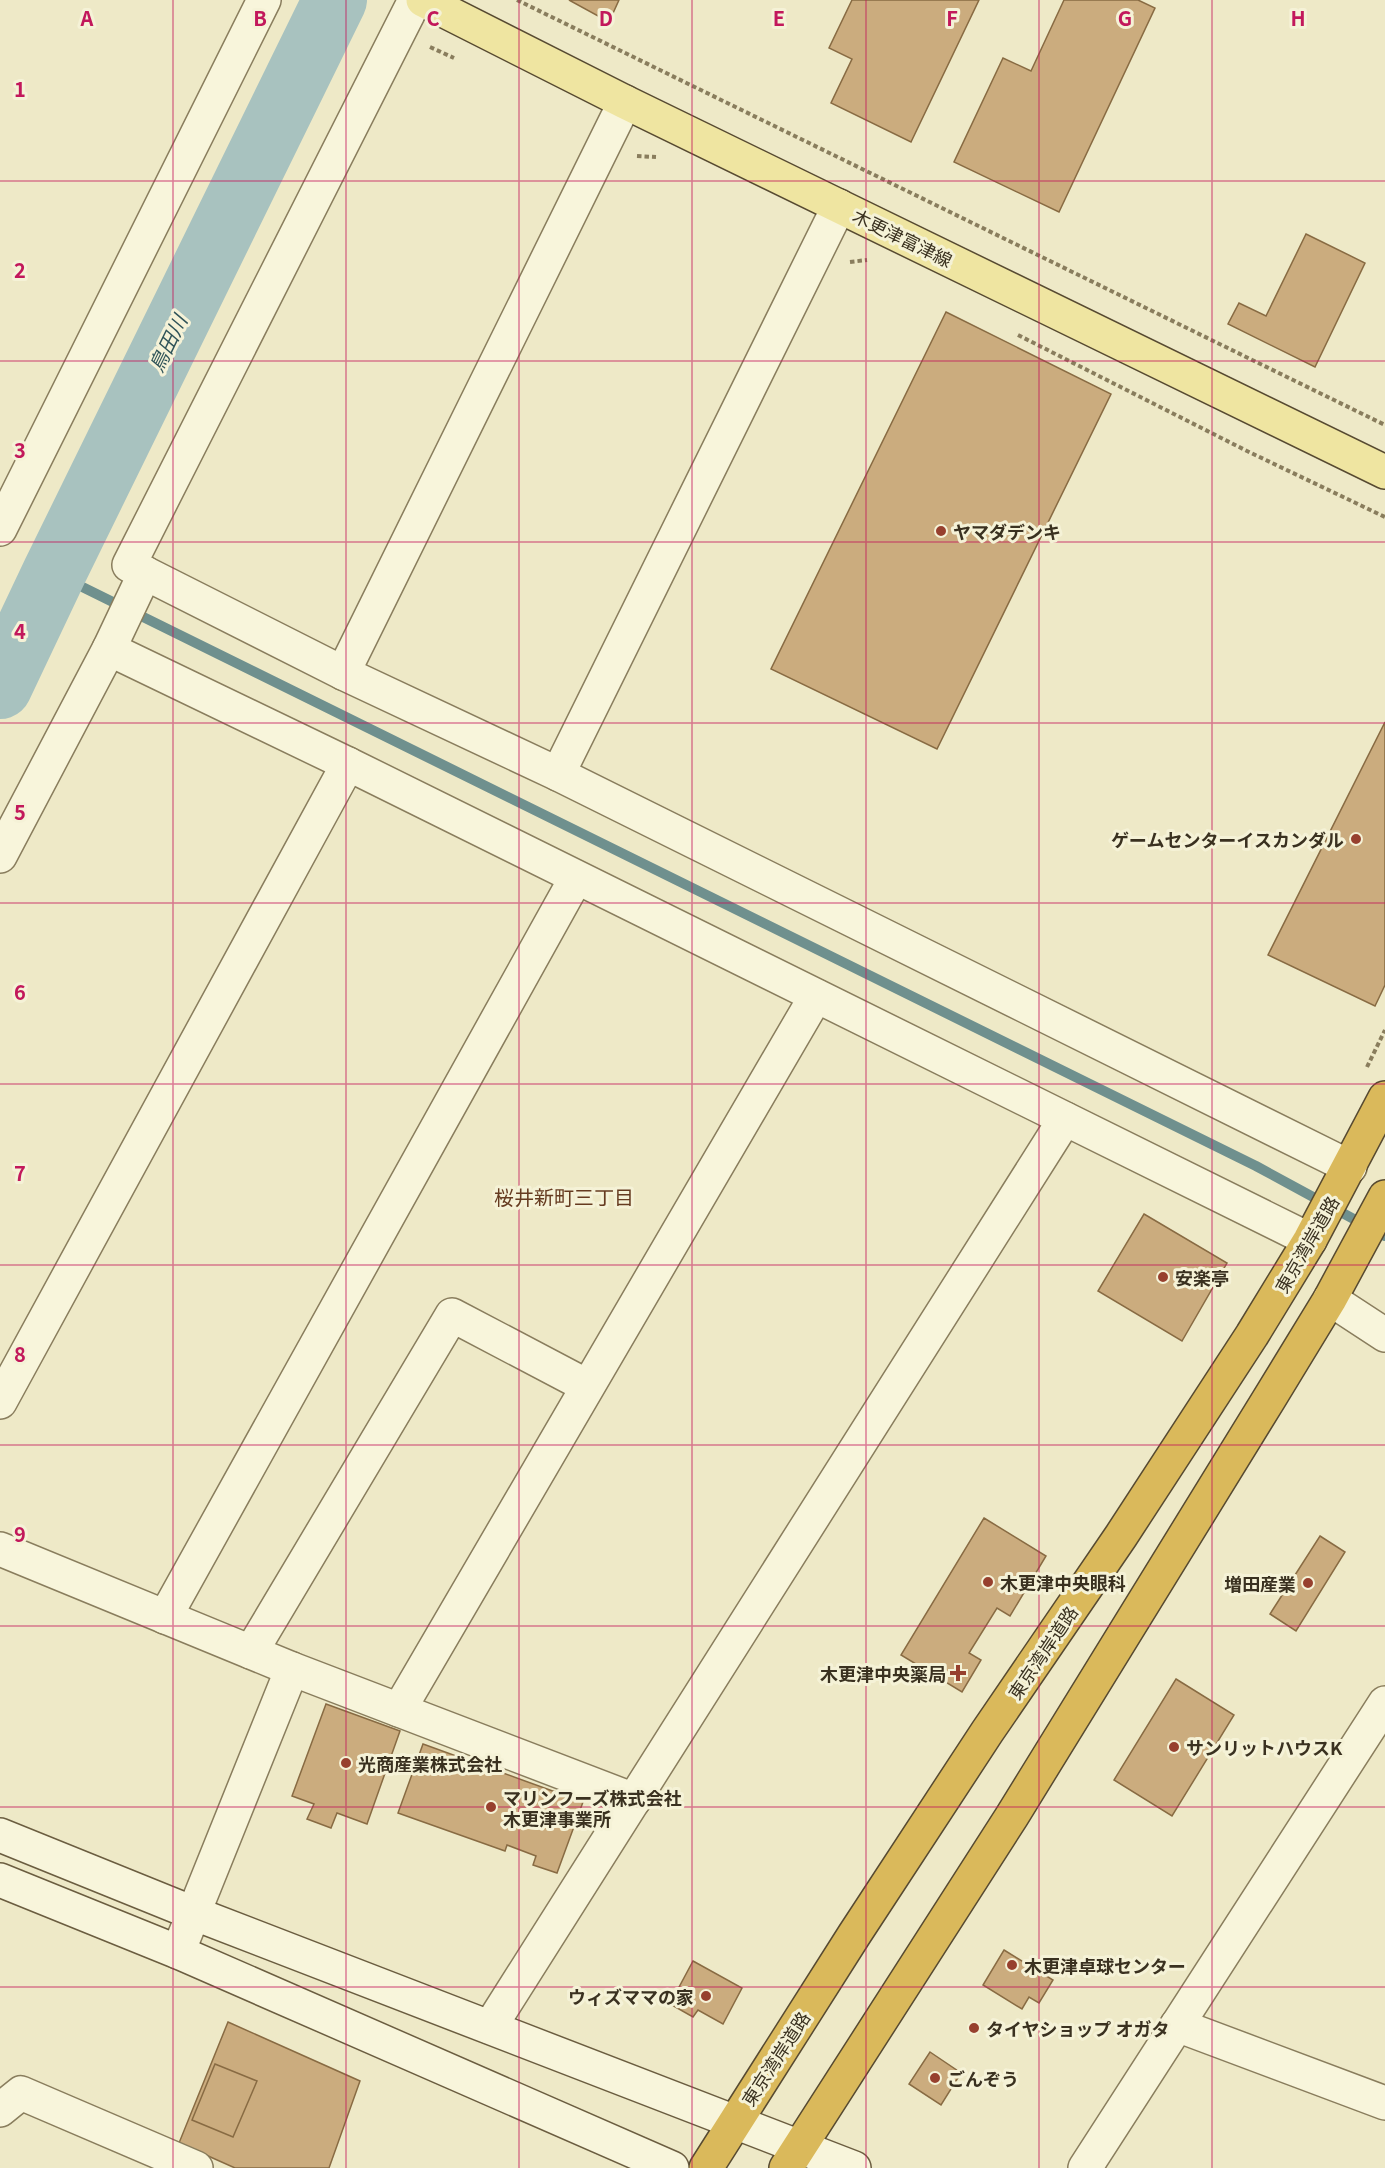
<svg xmlns="http://www.w3.org/2000/svg" width="1385" height="2168" viewBox="0 0 1385 2168" font-family="Georgia,'Noto Sans JP',serif">
<style>
.lines{fill:none;stroke-linecap:round;stroke-linejoin:round}
.stream{stroke:#6f908e;stroke-width:10}
.river{stroke:#a8c2bf;stroke-width:64}
.building{fill:#cbac7e;stroke:#886b43;stroke-width:1.5}
.street-casing{stroke:#897d5d;stroke-width:36}
.secondary-casing{stroke:#6b5d40;stroke-width:36}
.primary-casing{stroke:#574a31;stroke-width:36}
.highway-casing{stroke:#574a31;stroke-width:36}
.path{stroke:#897d5d;stroke-width:4;stroke-dasharray:4.5 3;stroke-linecap:butt}
.street{stroke:#f8f5db;stroke-width:33}
.secondary{stroke:#f8f5db;stroke-width:33}
.primary{stroke:#efe5a1;stroke-width:33}
.highway{stroke:#dab95b;stroke-width:33}
.grid{fill:none;stroke:#c2185b;stroke-width:1.5;stroke-opacity:0.55}
.poi-dot{fill:#97402e;stroke:#f5f2d7;stroke-width:2}
.labels{text-anchor:middle;dominant-baseline:central;stroke-width:6;stroke-linejoin:round;paint-order:stroke}
.street-label{font-size:18px;fill:#3a3120;stroke:#f5f2d7}
.poi-label{font-size:18px;font-weight:bold;fill:#3a3120;stroke:#f5f2d7;text-anchor:start}
.water-label{font-size:20px;font-style:italic;fill:#305459;stroke:#f5f2d7}
.neighbourhood-label{font-size:20px;fill:#663b20;stroke:#f5f2d7}
.grid-label{font-size:20px;text-anchor:middle;font-weight:bold;fill:#c2185b;stroke:#f5f2d7;stroke-width:6;stroke-linejoin:round;paint-order:stroke}
</style>
<rect width="100%" height="100%" fill="#eee9c7"/>
<g class="lines">
<path class="stream" d="M54,573l1202,593 129,70"/>
<path class="river" d="M0,687l54,-114 281,-573"/>
</g>
<g class="building">
<path d="M569,0h50l-10,22z"/>
<path d="M852,0h127l-68,142 -80,-39 21,-44 -23,-11z"/>
<path d="M1064,0h74l17,8 -96,204 -105,-50 49,-104 28,13z"/>
<path d="M1306,234l59,29 -50,104 -87,-43 11,-21 27,13z"/>
<path d="M946,312l165,82 -174,355 -166,-80z"/>
<path d="M1385,722v263l-10,21 -107,-51z"/>
<path d="M1144,1214l83,49 -45,78 -84,-50z"/>
<path d="M984,1518l62,38 -36,60 -13,-8 -28,45 12,7 -19,32 -61,-37z"/>
<path d="M1320,1536l25,16 -49,79 -26,-17z"/>
<path d="M1176,1679l58,36 -62,101 -58,-36z"/>
<path d="M326,1704l74,27 -33,93 -30,-11 -6,15 -24,-9 7,-15 -22,-8z"/>
<path d="M423,1744l160,58 -26,71 -24,-8 3,-9 -29,-11 -2,6 -107,-38z"/>
<path d="M1004,1950l49,30 -14,23 -10,-6 -7,12 -39,-24z"/>
<path d="M693,1961l49,27 -19,36 -25,-14 -5,7 -23,-13z"/>
<path d="M228,2022l132,59 -31,87h-94l-56,-25z"/>
<path d="M930,2052l31,21 -20,32 -32,-21z"/>
<path d="M215,2064l42,17 -24,56 -41,-17z"/>
</g>
<g class="lines">
<defs>
<g id="street">
<path d="M415,0l-286,565 214,108 215,101 792,393"/>
<path d="M0,529l264,-529"/>
<path d="M109,649l36,-76"/>
<path d="M343,673l282,-571"/>
<path d="M558,774l281,-568"/>
<path d="M0,856l109,-207 239,115 962,476"/>
<path d="M1330,1299l55,36"/>
<path d="M0,1402l348,-638"/>
<path d="M0,1549l292,120 342,131"/>
<path d="M165,1617l411,-739"/>
<path d="M251,1652l201,-337 135,71"/>
<path d="M399,1710l417,-714"/>
<path d="M178,1952l114,-283"/>
<path d="M1177,2025l208,78"/>
<path d="M490,2027l575,-908"/>
<path d="M0,2110l21,-17 175,75"/>
<path d="M1085,2168l300,-465"/>
</g>
<g id="secondary">
<path d="M0,1835l193,78 661,255"/>
<path d="M0,1880l178,72 494,216"/>
</g>
<path id="primary" d="M423,0l202,102 760,370"/>
<g id="highway">
<path d="M706,2168l148,-233 133,-203 134,-196 131,-201 58,-95 75,-142"/>
<path d="M786,2168l226,-352 257,-417 61,-100 55,-102"/>
</g>
</defs>
<use href="#street" class="street-casing"/>
<use href="#secondary" class="secondary-casing"/>
<use href="#primary" class="primary-casing"/>
<use href="#highway" class="highway-casing"/>
<g class="path">
<path d="M517,0l868,425"/>
<path d="M430,47l24,11"/>
<path d="M637,156l19,1"/>
<path d="M850,262l17,-2"/>
<path d="M1018,335l229,116 138,66"/>
<path d="M1367,1067l18,-37"/>
</g>
<use href="#street" class="street"/>
<use href="#secondary" class="secondary"/>
<use href="#primary" class="primary"/>
<use href="#highway" class="highway"/>
</g>
<path class="grid" d="M173,0v2168M346,0v2168M519,0v2168M692,0v2168M866,0v2168M1039,0v2168M1212,0v2168M0,181h1385M0,361h1385M0,542h1385M0,723h1385M0,903h1385M0,1084h1385M0,1265h1385M0,1445h1385M0,1626h1385M0,1807h1385M0,1987h1385"/>
<g class="poi-dot">
<circle cx="941" cy="531" r="6"/>
<circle cx="1356" cy="839" r="6"/>
<circle cx="1163" cy="1277" r="6"/>
<circle cx="988" cy="1582" r="6"/>
<circle cx="1308" cy="1583" r="6"/>
<path d="M955 1664h6v6h6v6h-6v6h-6v-6h-6v-6h6z"/>
<circle cx="1174" cy="1747" r="6"/>
<circle cx="346" cy="1763" r="6"/>
<circle cx="491" cy="1807" r="6"/>
<circle cx="1012" cy="1965" r="6"/>
<circle cx="706" cy="1996" r="6"/>
<circle cx="974" cy="2028" r="6"/>
<circle cx="935" cy="2078" r="6"/>
</g>
<g class="labels">
<g class="street-label">
<text transform="translate(903 237) rotate(26)">木更津富津線</text>
<text transform="translate(1306 1244) rotate(-60)">東京湾岸道路</text>
<text transform="translate(1042 1652) rotate(-56)">東京湾岸道路</text>
<text transform="translate(775 2058) rotate(-57)">東京湾岸道路</text>
</g>
<g class="poi-label">
<text x="953" y="531">ヤマダデンキ</text>
<text x="1344" y="839" text-anchor="end">ゲームセンターイスカンダル</text>
<text x="1175" y="1277">安楽亭</text>
<text x="1000" y="1582">木更津中央眼科</text>
<text x="1296" y="1583" text-anchor="end">増田産業</text>
<text x="946" y="1673" text-anchor="end">木更津中央薬局</text>
<text x="1186" y="1747">サンリットハウスK</text>
<text x="358" y="1763">光商産業株式会社</text>
<text x="503" y="1797">マリンフーズ株式会社<tspan x="503" dy="21">木更津事業所</tspan></text>
<text x="1024" y="1965">木更津卓球センター</text>
<text x="694" y="1996" text-anchor="end">ウィズママの家</text>
<text x="986" y="2028">タイヤショップ オガタ</text>
<text x="947" y="2078">ごんぞう</text>
</g>
<g class="water-label">
<text transform="translate(167 343) rotate(-64)">鳥田川</text>
</g>
<g class="neighbourhood-label">
<text x="564" y="1196">桜井新町三丁目</text>
</g>
</g>
<g class="grid-label">
<text x="87" y="26">A</text>
<text x="260" y="26">B</text>
<text x="433" y="26">C</text>
<text x="606" y="26">D</text>
<text x="779" y="26">E</text>
<text x="952" y="26">F</text>
<text x="1125" y="26">G</text>
<text x="1298" y="26">H</text>
<text x="20" y="97">1</text>
<text x="20" y="278">2</text>
<text x="20" y="458">3</text>
<text x="20" y="639">4</text>
<text x="20" y="820">5</text>
<text x="20" y="1000">6</text>
<text x="20" y="1181">7</text>
<text x="20" y="1362">8</text>
<text x="20" y="1542">9</text>
</g>
</svg>
